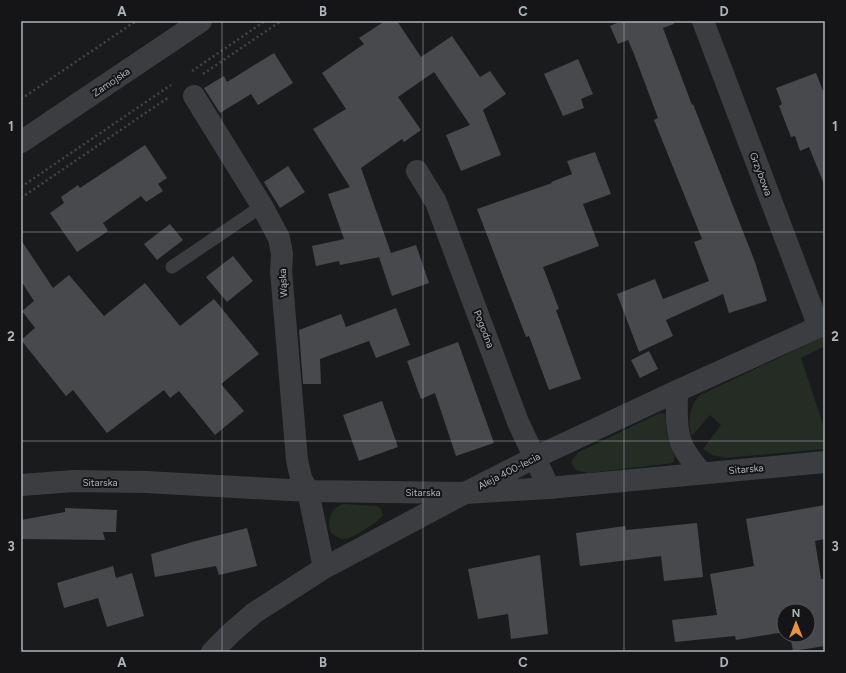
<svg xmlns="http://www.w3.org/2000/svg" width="846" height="673" viewBox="0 0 846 673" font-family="Figtree,sans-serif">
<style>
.green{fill:#242c24}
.building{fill:#47494c}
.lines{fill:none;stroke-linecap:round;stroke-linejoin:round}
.path{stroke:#414448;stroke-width:2.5;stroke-dasharray:2 3;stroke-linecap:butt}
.service{stroke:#3b3d41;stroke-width:13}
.minor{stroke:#3b3d41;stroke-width:22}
.tertiary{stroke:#3b3d41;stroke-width:22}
.grid{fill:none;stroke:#adb4bb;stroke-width:1;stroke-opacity:0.55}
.labels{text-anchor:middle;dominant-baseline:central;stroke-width:4;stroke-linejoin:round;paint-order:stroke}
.street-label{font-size:10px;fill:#adb4bb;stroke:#151517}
.neatline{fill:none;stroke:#adb4bb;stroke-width:1.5}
.grid-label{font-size:13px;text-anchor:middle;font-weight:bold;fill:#adb4bb}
</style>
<rect width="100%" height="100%" fill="#1a1b1c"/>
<g class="green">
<path d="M825,336v10l-24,12 24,72v19l-99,9 -14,-3 -9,-6 18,-24 -11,-10 -18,21c-5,-15 -3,-29 8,-41z"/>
<path d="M660,413l5,1 2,21 8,22 -2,6 -84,10c-10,-2 -17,-2 -17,-13l7,-8z"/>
<path d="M343,504l34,2 4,3 2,6c-3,6 -30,23 -38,24 -5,0 -10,-3 -14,-6 -5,-12 0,-25 12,-29z"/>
</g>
<g class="building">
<path d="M385,21h12l24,36 31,-21 28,41 10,-6 16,23 -23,16 18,45 -40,16 -15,-36 24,-10 -36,-53 -36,25 23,33 -17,12 -2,-3 -41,29 30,85 25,-8 13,38 -37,13 -13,-39h1l-40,8 -1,-4 -23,5 -4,-20 32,-7 -16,-45 22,-7 -37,-58 33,-20 -24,-36 42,-29 -5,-6z"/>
<path d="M621,21h53v3l-11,4 29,77 1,-1 62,158 12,39 -38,12 -6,-19 -57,26 7,16 -34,16 -22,-58 38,-15 8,20 46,-18 -15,-39 8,-3 -48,-119 4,-2 -24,-64 -6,-14 -10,4 -8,-18z"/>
<path d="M274,53l19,30 -35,22 -7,-11 -31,19 -16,-25 20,-12 3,6z"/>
<path d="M578,59l15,35 -12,5 3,9 -21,8 -19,-42z"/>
<path d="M816,73l9,23v88h-1l-15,-37 -9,4 -5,-15 -4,1 -12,-31 3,-2 -6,-16z"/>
<path d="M145,145l22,33 -9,6 5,7 -17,11 -5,-6 -38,27 5,8 -31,21 -27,-39 14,-10 -3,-6 17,-12 2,3z"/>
<path d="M595,152l16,42 -28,10 16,42 -56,21 16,42 -3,1 25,69 -32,11 -20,-54 -3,1 -49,-128 75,-26 -1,-1 21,-8 -5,-13z"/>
<path d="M288,166l17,26 -25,16 -16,-26z"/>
<path d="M170,224l13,16 -26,20 -13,-16z"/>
<path d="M21,240l32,48 16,-13 35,41 41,-33 35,43 34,-27 45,55 -38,30 23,27 -29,24 -36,-44 -9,7 -6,-8 -57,43 -34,-43 -7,6 -45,-56 14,-12 -13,-17 12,-10 -13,-20z"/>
<path d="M233,256l20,25 -26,21 -21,-25z"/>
<path d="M396,308l14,37 -34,13 -7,-17 -49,18 1,25h-18l-4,-54 42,-16 5,13z"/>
<path d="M458,342l36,101 -38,13 -21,-63 -14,6 -14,-38z"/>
<path d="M649,351l9,18 -18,9 -9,-18z"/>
<path d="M382,401l16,46 -39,14 -16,-46z"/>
<path d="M825,505v34l-10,2 6,38h4v67l-32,5 -3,-16h18v-24h-24v21l-48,8 -1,-4 -60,6 -3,-22 45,-5 -7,-41 44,-8 -8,-47z"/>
<path d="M65,508l52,2 -1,22h-13l2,8 -84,-1v-19l44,-8z"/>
<path d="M697,523l6,54 -39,4 -3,-25 -81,10 -4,-33 49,-7 1,4z"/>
<path d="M247,528l10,38 -38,9 -3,-9 -61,11 -4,-23 41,-12z"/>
<path d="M540,555l8,79 -37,5 -3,-25 -30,5 -10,-50z"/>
<path d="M113,566l3,12 16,-5 12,43 -37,11 -9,-29 -34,10 -7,-25z"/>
</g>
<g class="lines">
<g class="path">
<path d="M192,71l73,-50"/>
<path d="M203,74l78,-53"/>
<path d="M21,99l115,-78"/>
<path d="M21,187l150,-102"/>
<path d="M21,198l148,-101"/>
</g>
<path class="service" d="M172,267l90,-61"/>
<g class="minor">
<path d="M703,21l116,306"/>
<path d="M194,96l68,110 17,32 3,16 -1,17 16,189 4,18 7,13 16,77"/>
<path d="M417,171l19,31 82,220 31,66"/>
<path d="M677,391c0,18 -2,39 6,56 5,9 12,18 19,26"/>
<path d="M21,485l53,-4 72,1 162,9 157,2 84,-5 276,-26"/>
<path d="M212,652l19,-19 23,-20 70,-45 141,-75 69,-35 143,-67 148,-67"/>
</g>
<path class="tertiary" d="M21,142l180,-121"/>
</g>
<path class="grid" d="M222,21v631M423,21v631M624,21v631M21,232h804M21,441h804"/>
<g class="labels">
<g class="street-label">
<text transform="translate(111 82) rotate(-34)">Zamojska</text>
<text transform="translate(761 174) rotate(69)">Grzybowa</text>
<text transform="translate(283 283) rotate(-93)">Wąska</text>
<text transform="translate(484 329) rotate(69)">Pogodna</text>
<text transform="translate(746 469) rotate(-5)">Sitarska</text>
<text transform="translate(509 471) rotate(-27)">Aleja 400-lecia</text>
<text x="100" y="482">Sitarska</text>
<text x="423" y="492">Sitarska</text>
</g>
</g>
<rect width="846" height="673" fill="none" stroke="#151517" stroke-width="44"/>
<g transform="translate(796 623)"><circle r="19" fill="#151517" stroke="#525559"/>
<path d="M0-3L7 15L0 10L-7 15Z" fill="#e99246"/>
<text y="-6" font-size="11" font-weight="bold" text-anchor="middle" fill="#adb4bb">N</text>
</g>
<rect x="22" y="22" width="802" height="629" class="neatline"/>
<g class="grid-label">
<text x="122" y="16">A</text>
<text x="323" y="16">B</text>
<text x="523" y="16">C</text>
<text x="724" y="16">D</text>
<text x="11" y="131">1</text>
<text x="835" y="131">1</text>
<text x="11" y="341">2</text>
<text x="835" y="341">2</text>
<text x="11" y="551">3</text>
<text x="835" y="551">3</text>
<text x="122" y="667">A</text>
<text x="323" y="667">B</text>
<text x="523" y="667">C</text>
<text x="724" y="667">D</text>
</g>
</svg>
